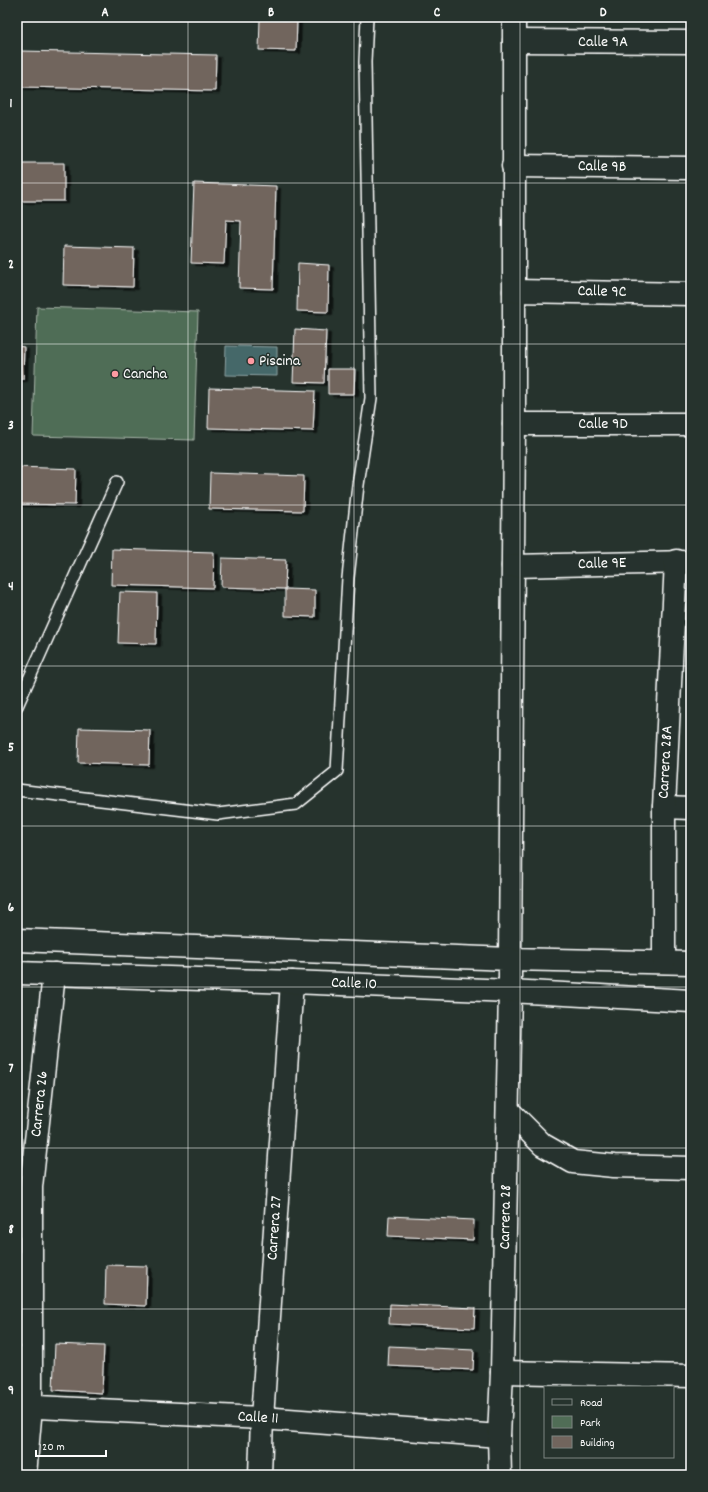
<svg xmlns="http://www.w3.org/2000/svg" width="708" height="1492" viewBox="0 0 708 1492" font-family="Dekko,sans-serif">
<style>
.green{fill:#506d56;stroke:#a8b6aa}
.water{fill:#446869;stroke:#8fa4a5}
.building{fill:#71655d;stroke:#fff;filter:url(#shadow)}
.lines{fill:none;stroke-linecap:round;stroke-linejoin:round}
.service-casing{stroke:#fff;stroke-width:14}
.minor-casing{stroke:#fff;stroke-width:25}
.tertiary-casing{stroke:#fff;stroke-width:25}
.service{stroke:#26332d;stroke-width:11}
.minor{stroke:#26332d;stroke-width:22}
.tertiary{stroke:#26332d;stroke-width:22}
.grid{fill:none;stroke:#fff;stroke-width:1;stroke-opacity:0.55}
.poi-dot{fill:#ff9aa2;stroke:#26332d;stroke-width:1.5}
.labels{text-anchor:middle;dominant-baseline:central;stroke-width:3;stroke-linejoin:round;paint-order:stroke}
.street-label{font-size:16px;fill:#fff;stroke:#26332d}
.poi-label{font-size:16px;fill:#fff;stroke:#26332d;text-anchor:start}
.neatline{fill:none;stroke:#fff;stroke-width:1.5}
.grid-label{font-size:13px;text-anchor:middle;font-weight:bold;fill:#fff}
</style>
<defs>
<filter id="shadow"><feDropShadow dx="4.5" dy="2.5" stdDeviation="0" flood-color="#0009"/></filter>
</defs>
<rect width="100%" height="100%" fill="#26332d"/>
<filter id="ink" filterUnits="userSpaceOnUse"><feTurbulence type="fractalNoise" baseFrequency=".025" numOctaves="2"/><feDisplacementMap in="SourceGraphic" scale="8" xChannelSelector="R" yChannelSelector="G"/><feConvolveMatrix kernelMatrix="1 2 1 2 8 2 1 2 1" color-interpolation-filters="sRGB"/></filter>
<g filter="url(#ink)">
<path class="green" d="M37,307l161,5 -4,128 -161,-4z"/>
<path class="water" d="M226,346l51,1v29l-52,-1z"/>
<g class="building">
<path d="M260,19l37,1 -1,31 -37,-1z"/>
<path d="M20,51l196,4 -1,36 -195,-4z"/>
<rect x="17" y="163" width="47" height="38"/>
<path d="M194,183l82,3 -3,103 -34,-1 2,-67 -15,-1 -2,44 -33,-1z"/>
<path d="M64,246l70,2 -1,39 -70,-2z"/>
<path d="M298,263l31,2 -1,47 -31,-1z"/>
<path d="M295,329l31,2 -2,52 -31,-1z"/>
<path d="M17,346l7,1 -1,32h-6z"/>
<path d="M328,369h27l-1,25h-26z"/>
<path d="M209,388l106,3 -2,40 -105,-3z"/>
<path d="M17,467l59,2 -1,36 -58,-1z"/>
<path d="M210,473l94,3 -1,35 -94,-2z"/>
<path d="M112,549l102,3 -1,36 -102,-3z"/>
<path d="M222,558l64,2 -1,29 -64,-2z"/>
<path d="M285,589l30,1v27l-30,-1z"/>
<path d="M120,592l37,1 -1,51 -38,-1z"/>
<path d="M79,728l71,2 -1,35 -71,-2z"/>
<path d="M389,1216l85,4 -1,20 -85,-4z"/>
<path d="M106,1265l41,1 -1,40 -41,-2z"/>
<path d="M390,1304l85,4 -1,20 -85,-4z"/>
<path d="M55,1344l49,2 -2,47 -49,-3z"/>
<path d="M389,1346l85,4 -1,20 -85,-4z"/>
</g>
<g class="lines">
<defs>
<g id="service">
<path d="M17,706l100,-224"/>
<path d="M17,790l201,24 78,-10 41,-33 11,-193 10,-93 13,-87 -6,-336 2,-45"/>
</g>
<g id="minor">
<path d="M514,17v407l-4,535 181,4"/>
<path d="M514,41l177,1"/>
<path d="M513,166l178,2"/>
<path d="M514,291l177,3"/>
<path d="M514,424h177"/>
<path d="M513,566l176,-4"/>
<path d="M664,807l27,1"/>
<path d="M664,962v-155l12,-246"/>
<path d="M508,1110l35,35 30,17 41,4 77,2"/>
<path d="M502,1372l189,4"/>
<path d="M17,1406l245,12 237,18"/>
<path d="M25,1475l6,-68v-220l23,-213"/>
<path d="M260,1475l2,-57 30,-436"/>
<path d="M500,1475l-1,-39 3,-64 8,-381 181,10"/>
</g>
<path id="tertiary" d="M17,940l493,19v32l-218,-9 -275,-9"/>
</defs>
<use href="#service" class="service-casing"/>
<use href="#minor" class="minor-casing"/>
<use href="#tertiary" class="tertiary-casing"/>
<use href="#service" class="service"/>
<use href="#minor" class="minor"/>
<use href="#tertiary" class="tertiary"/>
</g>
</g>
<path class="grid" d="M188,17v1458M354,17v1458M520,17v1458M17,183h674M17,344h674M17,505h674M17,666h674M17,826h674M17,987h674M17,1148h674M17,1309h674"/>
<g class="poi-dot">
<circle cx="251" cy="361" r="4"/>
<circle cx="115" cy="374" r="4"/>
</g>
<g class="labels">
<g class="street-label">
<text x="603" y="42">Calle 9A</text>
<text transform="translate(602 167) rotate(1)">Calle 9B</text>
<text transform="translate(602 292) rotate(1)">Calle 9C</text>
<text x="603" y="424">Calle 9D</text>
<text transform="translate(602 564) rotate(-2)">Calle 9E</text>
<text transform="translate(666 762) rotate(-87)">Carrera 28A</text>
<text transform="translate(354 984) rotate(2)">Calle 10</text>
<text transform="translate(40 1104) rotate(-84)">Carrera 26</text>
<text transform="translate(506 1217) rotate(-89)">Carrera 28</text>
<text transform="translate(275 1228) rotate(-86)">Carrera 27</text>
<text transform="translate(258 1418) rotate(3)">Calle 11</text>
</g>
<g class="poi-label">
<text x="259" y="361">Piscina</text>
<text x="123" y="374">Cancha</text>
</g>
</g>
<rect width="708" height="1492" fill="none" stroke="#26332d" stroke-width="44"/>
<rect x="544" y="1386" width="130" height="72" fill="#26332d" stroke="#7d8581"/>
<rect x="552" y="1399" width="20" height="6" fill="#26332d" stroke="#7d8581"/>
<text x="580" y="1406" font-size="12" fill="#ffffff">Road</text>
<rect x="552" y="1416" width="20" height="12" fill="#506d56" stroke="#7d8581"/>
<text x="580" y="1426" font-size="12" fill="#ffffff">Park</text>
<rect x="552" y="1436" width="20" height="12" fill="#71655d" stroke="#7d8581"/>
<text x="580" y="1446" font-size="12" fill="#ffffff">Building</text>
<path d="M36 1450v6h70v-6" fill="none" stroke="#ffffff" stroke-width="2"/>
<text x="42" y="1450" font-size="12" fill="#ffffff" stroke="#26332d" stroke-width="3" paint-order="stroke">20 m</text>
<rect x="22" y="22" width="664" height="1448" class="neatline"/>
<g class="grid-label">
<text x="105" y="16">A</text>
<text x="271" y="16">B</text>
<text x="437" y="16">C</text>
<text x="603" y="16">D</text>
<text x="11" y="107">1</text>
<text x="11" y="268">2</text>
<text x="11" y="429">3</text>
<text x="11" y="590">4</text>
<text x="11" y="751">5</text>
<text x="11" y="911">6</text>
<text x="11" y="1072">7</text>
<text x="11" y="1233">8</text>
<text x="11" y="1394">9</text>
</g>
</svg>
